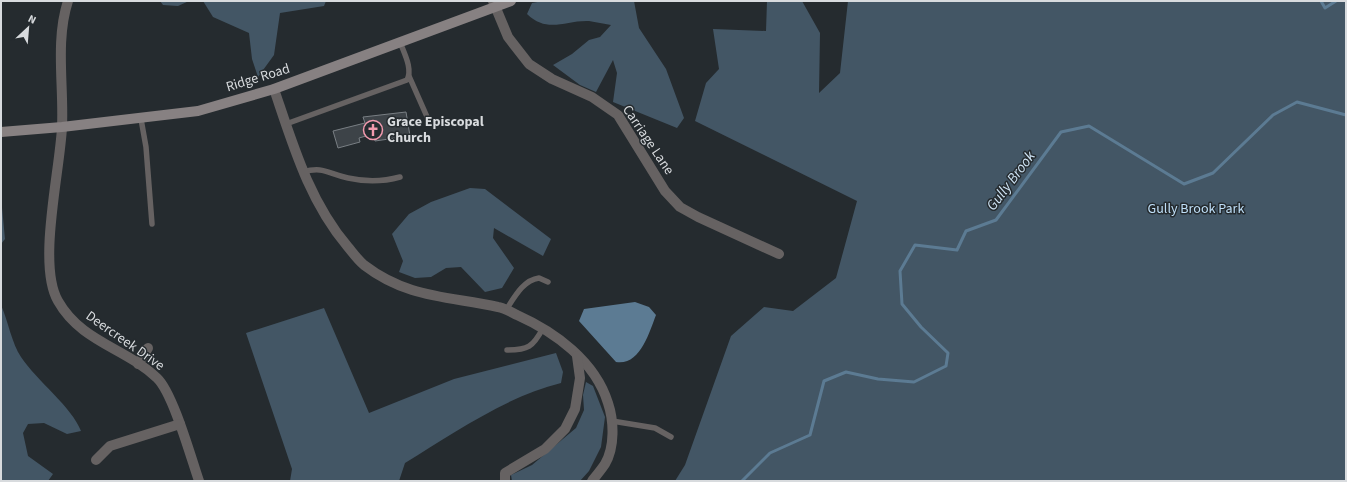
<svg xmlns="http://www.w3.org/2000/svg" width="1347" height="482" viewBox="0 0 1347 482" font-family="'Source Sans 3',sans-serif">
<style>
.green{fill:#435665}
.water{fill:#5c7b93}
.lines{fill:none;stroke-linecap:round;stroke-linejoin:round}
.stream{stroke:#5c7b93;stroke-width:3}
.building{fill:#3d4348;stroke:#797f84}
.service{stroke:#666262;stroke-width:5.5}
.minor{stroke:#666262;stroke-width:10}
.secondary{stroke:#878182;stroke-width:10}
.labels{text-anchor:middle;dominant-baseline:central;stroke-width:3;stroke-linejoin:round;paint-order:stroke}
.street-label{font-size:14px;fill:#d8dbde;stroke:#252b2f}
.poi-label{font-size:14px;font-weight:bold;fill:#d8dbde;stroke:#252b2f;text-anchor:start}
.park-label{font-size:14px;fill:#bfdff8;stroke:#252b2f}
.water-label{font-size:15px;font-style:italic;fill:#cfe4f5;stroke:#252b2f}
</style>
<rect width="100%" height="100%" fill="#252b2f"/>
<g class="green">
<path d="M160,1h29l-11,5 -15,-1z"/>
<path d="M203,1h123l-2,5 -44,7 -6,42 -16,22 -6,-18 -3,-26 -36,-16z"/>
<path d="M543,1h91l5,27 27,41 18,49 -7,10 -64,-26 4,-29 -4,-13 -17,32 -16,-7 -27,-20 19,-11 17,-14 11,-3 11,-12c-7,-1 -15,-3 -22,-4 -24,-1 -41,13 -62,-7l5,-11z"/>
<path d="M767,1h35l18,32 -1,60 21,-20 8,-72h498v480h-671l10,-16 46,-129 33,-29 29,4 43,-33 21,-77 -162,-80 11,-38 13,-14 -6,-40 53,2z"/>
<path d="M470,188l15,1 66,50 -8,17 -49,-28 -1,10 21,30 -12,20 -17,4 -24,-25 -15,1 -15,9 -16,1 -16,-6 4,-11 -11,-27 17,-20 22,-12z"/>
<path d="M1,197l4,42 -4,5z"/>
<path d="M1,305c7,16 11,39 20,52 16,24 51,50 60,74l-14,3 -23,-11 -16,1 -5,9 5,23 25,18 -5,7h-47z"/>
<path d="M324,308l45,105 85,-34 102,-26 7,19 -2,11c-54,13 -109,51 -156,80l-6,18h-109l2,-12 -46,-136z"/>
<path d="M586,382l7,4 12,31 -4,30 -12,24 -9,10h-68l-1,-6 21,-10 44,-37 8,-18 -1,-15z"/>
</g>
<path class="water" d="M635,302l14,5 7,8c-7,18 -16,51 -40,47l-37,-41 5,-12z"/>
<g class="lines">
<g class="stream">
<path d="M1321,1l4,7 11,-7"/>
<path d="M742,481l28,-28 40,-18 14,-54 22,-9 32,7 36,3 32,-16 2,-13 -27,-26 -19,-23 -2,-33 15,-26 42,5 9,-19 30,-11 65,-88 28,-6 95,58 29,-11 60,-58 24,-13 49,13"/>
</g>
</g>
<path class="building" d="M406,112l4,24 -35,5 -2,-7 -14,4 1,4 -22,6 -5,-17 32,-8 -2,-6z"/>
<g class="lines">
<g class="service">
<path d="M409,76l19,43"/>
<path d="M141,119l5,28 6,77"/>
<path d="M286,124l121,-44c6,-11 -3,-27 -7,-38"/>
<path d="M303,172c21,-6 25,2 45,6 18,4 34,4 52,-1"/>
<path d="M506,310c8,-12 17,-30 33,-32l9,4"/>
<path d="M507,350c21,0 26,-3 36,-22"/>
<path d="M612,421l43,7 16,9"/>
</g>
<g class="minor">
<path d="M68,1c-13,40 -4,85 -6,126 -2,44 -25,138 -4,174 23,41 68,47 99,77 16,15 34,80 42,103"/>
<path d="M493,1l15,36 21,27 23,15 40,18 26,18 47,76 15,16 18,10 81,37"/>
<path d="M274,89c19,56 35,112 74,158 5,6 10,13 16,18 43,33 83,31 134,42 6,1 13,5 19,8 38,17 78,46 91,88 6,18 7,44 -3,61 -4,6 -9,12 -13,17"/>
<path d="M138,364l10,-16"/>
<path d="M96,460l14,-14 70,-22"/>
<path d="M505,481v-8l40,-24 20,-20 10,-20 5,-31 -3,-22"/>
</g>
<path class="secondary" d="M1,132l61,-5 136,-16 76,-22 237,-88"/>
</g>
<defs>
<symbol id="church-ring" viewBox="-11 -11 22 22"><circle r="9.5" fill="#252b2f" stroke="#f29aae" stroke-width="1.5"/><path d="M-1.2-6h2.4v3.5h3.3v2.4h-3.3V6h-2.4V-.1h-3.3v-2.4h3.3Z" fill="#f29aae"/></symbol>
</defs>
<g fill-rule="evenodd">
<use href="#church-ring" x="362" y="119" width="22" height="22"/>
</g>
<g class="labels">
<g class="street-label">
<text transform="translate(258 78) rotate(-17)">Ridge Road</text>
<text transform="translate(648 140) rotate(56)">Carriage Lane</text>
<text transform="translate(125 341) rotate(35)">Deercreek Drive</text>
</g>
<g class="poi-label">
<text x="387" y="122">Grace Episcopal<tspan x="387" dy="16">Church</tspan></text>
</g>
<g class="park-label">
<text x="1196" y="209">Gully Brook Park</text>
</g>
<g class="water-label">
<text transform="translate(1011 181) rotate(-53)">Gully Brook</text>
</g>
</g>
<rect width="1347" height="482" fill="none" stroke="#d8dbde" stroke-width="4"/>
<g transform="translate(28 28) rotate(26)" stroke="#252b2f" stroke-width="3" paint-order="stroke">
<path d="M0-3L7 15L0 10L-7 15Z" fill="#d8dbde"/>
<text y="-6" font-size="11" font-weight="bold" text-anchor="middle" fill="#d8dbde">N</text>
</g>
</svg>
